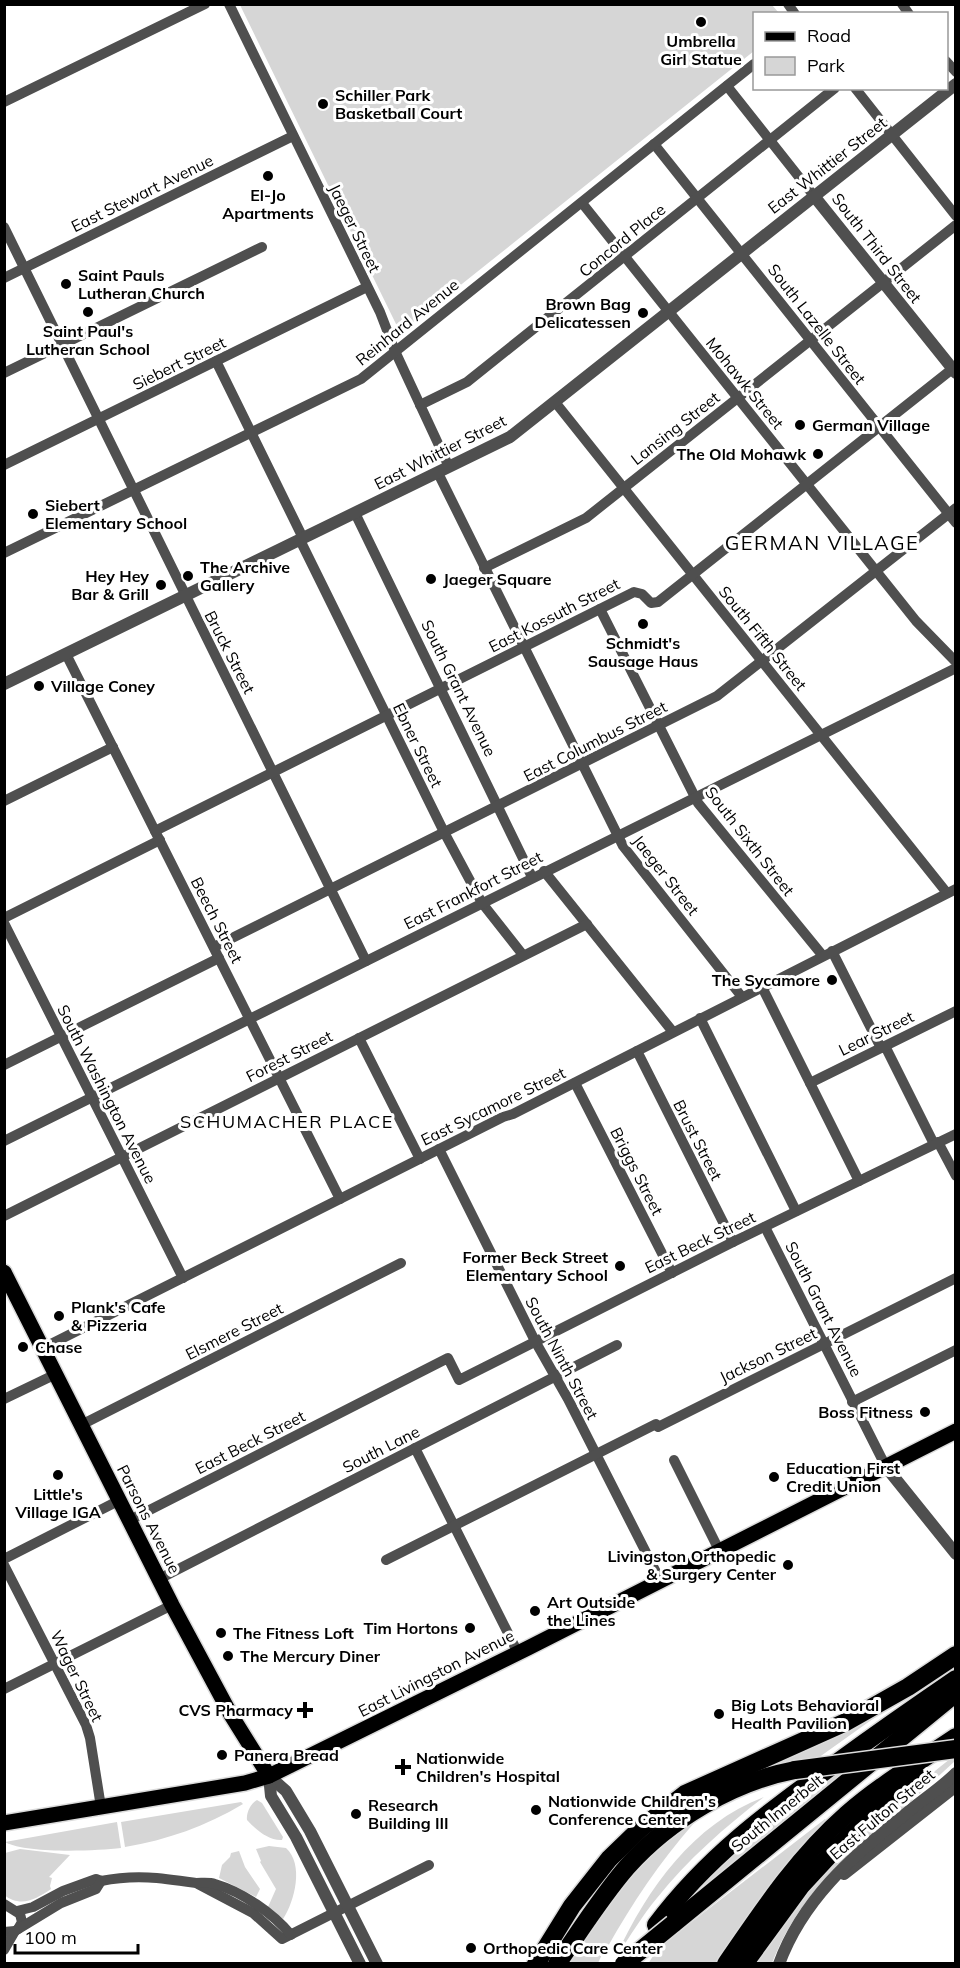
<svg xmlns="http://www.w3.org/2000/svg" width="960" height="1968" viewBox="0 0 960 1968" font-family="Mulish,sans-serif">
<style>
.green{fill:#d6d6d6}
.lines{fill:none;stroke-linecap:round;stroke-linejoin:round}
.primary-casing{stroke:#dbdbdb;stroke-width:18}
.motorway-casing{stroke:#dbdbdb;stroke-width:21}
.minor{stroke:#4f4f4f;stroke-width:10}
.tertiary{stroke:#4f4f4f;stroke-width:12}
.primary{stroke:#000;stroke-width:15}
.motorway{stroke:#000;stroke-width:18}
.motorway-bridge-casing{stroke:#dbdbdb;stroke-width:21;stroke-linecap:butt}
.motorway-bridge{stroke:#000;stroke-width:18}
.poi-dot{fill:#000;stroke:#fff;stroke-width:2}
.labels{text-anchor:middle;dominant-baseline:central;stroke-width:6;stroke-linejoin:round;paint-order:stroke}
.poi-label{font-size:16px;font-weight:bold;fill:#000;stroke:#fff;text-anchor:start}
.street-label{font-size:16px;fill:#000;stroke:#fff}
.neighbourhood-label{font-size:18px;letter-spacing:1.5px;fill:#000;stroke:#fff}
.quarter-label{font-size:20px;letter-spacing:1.5px;fill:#000;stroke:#fff}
</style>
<rect width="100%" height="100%" fill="#fff"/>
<g class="green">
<path d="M772,5l7,8 -25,1v37l-351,280 -7,-7 -156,-319z"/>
<path d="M919,1686l-101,72 -22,4 -77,25 -144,135 -29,41 50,-77 19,-24 62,-54z"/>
<path d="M955,1755v6l-137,126c-20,23 -35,48 -46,76l-18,1c13,-18 24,-37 38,-53 47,-59 105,-110 163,-156z"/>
<path d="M861,1756h3l-160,130 -1,-3c49,-48 103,-87 158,-127z"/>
<path d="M764,1797c-39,30 -76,62 -107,101 -15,18 -27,38 -39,57l-1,-1c31,-66 76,-130 147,-157z"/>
<path d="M257,1800l5,3 21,34 -1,3c-13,1 -26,-10 -35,-20 -1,-7 4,-17 10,-20z"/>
<path d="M241,1802l2,2c-37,22 -76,36 -118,43l-4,-25z"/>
<path d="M825,1819l1,3 -46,51 -64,90 -68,1 10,-16z"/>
<path d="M691,1821l3,2c-35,40 -61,79 -87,125h-2l-7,15 -35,1 75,-100z"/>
<path d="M117,1822l4,26c-26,3 -94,6 -116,-6z"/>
<path d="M269,1846l17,2c18,16 9,53 -3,71l-15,-12 8,-18 -16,-27 1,-1 -5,-12z"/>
<path d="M20,1849l50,6 -21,22 3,1 -2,8 1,3c-15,10 -30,19 -47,6l1,-42z"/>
<path d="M239,1851l6,16 15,22 -4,8 -37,-19 3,-13 8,-8 1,-4z"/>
</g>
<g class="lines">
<defs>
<g id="primary">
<path d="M4,1272l168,333 59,110 38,61"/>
<path d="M4,1823l241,-40 24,-7 259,-128 428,-217"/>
</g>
<g id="motorway">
<path d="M673,1924l283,-231"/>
<path d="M656,1925c50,-67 112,-113 179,-161 40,-29 80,-57 121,-85"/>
<path d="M536,1964l36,-58 37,-47 31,-30 45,-35 161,-72 62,-35 48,-32"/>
<path d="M557,1964c23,-33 44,-67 70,-97 42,-47 105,-85 168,-97"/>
<path d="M726,1964c37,-54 72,-107 121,-150 33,-29 72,-52 109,-77"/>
<path d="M744,1964l57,-78 37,-40 77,-72"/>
</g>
</defs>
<use href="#primary" class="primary-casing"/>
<use href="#motorway" class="motorway-casing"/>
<g class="minor">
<path d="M229,4l151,308 15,39 54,116"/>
<path d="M788,4l7,10"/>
<path d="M902,4l7,10"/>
<path d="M946,61l10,11"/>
<path d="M727,86l87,110"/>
<path d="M855,88l101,128"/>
<path d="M4,102l201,-98"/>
<path d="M654,144l302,379"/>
<path d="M582,203l334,418 40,41"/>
<path d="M4,227l362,734"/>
<path d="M4,278l289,-142"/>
<path d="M216,361l87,177"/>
<path d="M4,373l258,-126"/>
<path d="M555,402l392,491"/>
<path d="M420,405l47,-23 368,-294"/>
<path d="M4,465l363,-178"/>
<path d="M438,473l185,373 119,151"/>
<path d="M355,513l177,364"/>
<path d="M300,540l144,292 38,71 41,52"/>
<path d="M4,553l357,-174 393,-315"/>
<path d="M484,568l102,-50 370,-293"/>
<path d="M600,609l98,194 125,153"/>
<path d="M66,654l274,545"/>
<path d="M4,801l109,-54"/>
<path d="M155,831l479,-239 8,2 9,9 7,-1 298,-236"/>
<path d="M544,871l129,161"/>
<path d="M4,918l156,-78"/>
<path d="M4,923l179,355"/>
<path d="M214,947l503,-251 239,-188"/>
<path d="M832,951l49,97"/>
<path d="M762,987l97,194"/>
<path d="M700,1018l96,193"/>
<path d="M359,1038l61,121"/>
<path d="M885,1046l49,98"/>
<path d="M637,1051l96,191"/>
<path d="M4,1065l215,-107"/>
<path d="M575,1083l97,190"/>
<path d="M810,1083l146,-72"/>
<path d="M4,1141l952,-473"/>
<path d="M938,1142l18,34"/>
<path d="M439,1149l96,192 33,58 92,181"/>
<path d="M4,1216l583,-292"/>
<path d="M765,1227l121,240"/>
<path d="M43,1348l460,-231 10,-3 443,-225"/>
<path d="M4,1399l52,-25"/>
<path d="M852,1402l104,-52"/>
<path d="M81,1425l320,-162"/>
<path d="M658,1427l298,-149"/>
<path d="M415,1448l103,205"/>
<path d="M674,1460l45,90"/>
<path d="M130,1520l318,-162 11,22 274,-138 223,-108"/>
<path d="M4,1559l116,-59"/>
<path d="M386,1560l270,-136"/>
<path d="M4,1565l82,160 4,13 11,69"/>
<path d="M159,1579l458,-234"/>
<path d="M4,1689l168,-84"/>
<path d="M198,1884l55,29 29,26 147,-74"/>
<path d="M4,1904l16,10 2,8 -4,7"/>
<path d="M17,1911l16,-4 30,-16 33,-12 5,2c35,-7 61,-3 95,2 7,0 13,-1 19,1 27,8 58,29 76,51"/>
<path d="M4,1932l11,-1 46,-28 35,-14 5,-8"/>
<path d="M4,1950l11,-19"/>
</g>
<g class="tertiary">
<path d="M814,196l142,177"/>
<path d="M4,684l506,-247 446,-353"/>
<path d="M886,1467l70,87"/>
<path d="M269,1776l17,15 24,40 67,133"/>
<path d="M269,1776l2,20 25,41 64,127"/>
<path d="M844,1874l112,-88"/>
<path d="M779,1964c23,-63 72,-107 123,-147 17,-15 38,-28 54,-44"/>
</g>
<use href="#primary" class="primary"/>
<use href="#motorway" class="motorway"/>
<defs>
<g id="motorway-bridge">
<path d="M795,1770l161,-21"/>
<path d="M624,1964l49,-40"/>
</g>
</defs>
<use href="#motorway-bridge" class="motorway-bridge-casing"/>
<use href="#motorway-bridge" class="motorway-bridge"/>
</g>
<g class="poi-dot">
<circle cx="701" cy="22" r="6"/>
<circle cx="323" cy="104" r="6"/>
<circle cx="268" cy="176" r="6"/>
<circle cx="66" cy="284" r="6"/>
<circle cx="88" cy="312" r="6"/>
<circle cx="643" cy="313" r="6"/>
<circle cx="800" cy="425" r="6"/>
<circle cx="818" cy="454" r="6"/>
<circle cx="33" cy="514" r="6"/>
<circle cx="188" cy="576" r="6"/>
<circle cx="431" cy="579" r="6"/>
<circle cx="161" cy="585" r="6"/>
<circle cx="643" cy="624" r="6"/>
<circle cx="39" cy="686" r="6"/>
<circle cx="832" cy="980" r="6"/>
<circle cx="620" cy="1266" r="6"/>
<circle cx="59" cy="1316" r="6"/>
<circle cx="23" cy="1347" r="6"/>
<circle cx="925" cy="1412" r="6"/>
<circle cx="58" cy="1475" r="6"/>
<circle cx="774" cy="1477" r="6"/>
<circle cx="788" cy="1565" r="6"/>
<circle cx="535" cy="1611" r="6"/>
<circle cx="470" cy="1628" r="6"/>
<circle cx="221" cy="1633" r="6"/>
<circle cx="228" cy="1656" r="6"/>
<path d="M302 1701h6v6h6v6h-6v6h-6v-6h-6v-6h6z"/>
<circle cx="719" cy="1714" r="6"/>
<circle cx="222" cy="1755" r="6"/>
<path d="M400 1758h6v6h6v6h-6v6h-6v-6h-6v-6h6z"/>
<circle cx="536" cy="1810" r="6"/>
<circle cx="356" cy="1814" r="6"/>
<circle cx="471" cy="1948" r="6"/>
</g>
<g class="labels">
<g class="poi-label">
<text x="701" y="41" text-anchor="middle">Umbrella<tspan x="701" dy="18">Girl Statue</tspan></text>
<text x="335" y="95">Schiller Park<tspan x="335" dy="18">Basketball Court</tspan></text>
<text x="268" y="195" text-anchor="middle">El-Jo<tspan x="268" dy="18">Apartments</tspan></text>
<text x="78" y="275">Saint Pauls<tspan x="78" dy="18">Lutheran Church</tspan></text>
<text x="631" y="304" text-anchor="end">Brown Bag<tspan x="631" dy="18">Delicatessen</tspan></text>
<text x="88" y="331" text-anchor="middle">Saint Paul's<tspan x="88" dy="18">Lutheran School</tspan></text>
<text x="812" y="425">German Village</text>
<text x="806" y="454" text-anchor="end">The Old Mohawk</text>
<text x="45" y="505">Siebert<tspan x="45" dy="18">Elementary School</tspan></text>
<text x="200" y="567">The Archive<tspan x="200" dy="18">Gallery</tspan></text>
<text x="149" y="576" text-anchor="end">Hey Hey<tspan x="149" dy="18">Bar &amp; Grill</tspan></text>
<text x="443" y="579">Jaeger Square</text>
<text x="643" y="643" text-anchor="middle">Schmidt's<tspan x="643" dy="18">Sausage Haus</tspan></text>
<text x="51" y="686">Village Coney</text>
<text x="820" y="980" text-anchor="end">The Sycamore</text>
<text x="608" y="1257" text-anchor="end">Former Beck Street<tspan x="608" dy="18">Elementary School</tspan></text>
<text x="71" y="1307">Plank's Cafe<tspan x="71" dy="18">&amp; Pizzeria</tspan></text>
<text x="35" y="1347">Chase</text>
<text x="913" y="1412" text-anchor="end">Boss Fitness</text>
<text x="786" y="1468">Education First<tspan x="786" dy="18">Credit Union</tspan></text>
<text x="58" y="1494" text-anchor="middle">Little's<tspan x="58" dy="18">Village IGA</tspan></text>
<text x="776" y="1556" text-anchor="end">Livingston Orthopedic<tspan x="776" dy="18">&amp; Surgery Center</tspan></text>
<text x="547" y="1602">Art Outside<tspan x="547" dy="18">the Lines</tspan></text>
<text x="458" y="1628" text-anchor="end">Tim Hortons</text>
<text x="233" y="1633">The Fitness Loft</text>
<text x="240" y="1656">The Mercury Diner</text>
<text x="731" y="1705">Big Lots Behavioral<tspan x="731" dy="18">Health Pavilion</tspan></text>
<text x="293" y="1710" text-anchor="end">CVS Pharmacy</text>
<text x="234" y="1755">Panera Bread</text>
<text x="416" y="1758">Nationwide<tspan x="416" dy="18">Children's Hospital</tspan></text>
<text x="548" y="1801">Nationwide Children's<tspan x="548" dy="18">Conference Center</tspan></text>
<text x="368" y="1805">Research<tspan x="368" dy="18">Building III</tspan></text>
<text x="483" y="1948">Orthopedic Care Center</text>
</g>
<g class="street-label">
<text transform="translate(827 165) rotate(-38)">East Whittier Street</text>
<text transform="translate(142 193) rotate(-26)">East Stewart Avenue</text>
<text transform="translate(355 228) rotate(64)">Jaeger Street</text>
<text transform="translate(622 240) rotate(-39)">Concord Place</text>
<text transform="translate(877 248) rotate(52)">South Third Street</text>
<text transform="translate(407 322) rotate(-39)">Reinhard Avenue</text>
<text transform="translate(817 324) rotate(52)">South Lazelle Street</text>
<text transform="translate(179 363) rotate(-26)">Siebert Street</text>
<text transform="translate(745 383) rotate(51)">Mohawk Street</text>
<text transform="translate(675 428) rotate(-38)">Lansing Street</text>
<text transform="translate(440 452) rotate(-27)">East Whittier Street</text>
<text transform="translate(554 615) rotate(-27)">East Kossuth Street</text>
<text transform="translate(763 638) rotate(51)">South Fifth Street</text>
<text transform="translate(230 652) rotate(63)">Bruck Street</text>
<text transform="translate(459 688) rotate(64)">South Grant Avenue</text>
<text transform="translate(595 741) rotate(-27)">East Columbus Street</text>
<text transform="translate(418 745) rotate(64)">Ebner Street</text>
<text transform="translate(750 841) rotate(52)">South Sixth Street</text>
<text transform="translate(666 875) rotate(52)">Jaeger Street</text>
<text transform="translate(473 890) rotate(-27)">East Frankfort Street</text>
<text transform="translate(217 920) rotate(63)">Beech Street</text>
<text transform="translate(876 1033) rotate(-26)">Lear Street</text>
<text transform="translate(289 1056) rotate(-27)">Forest Street</text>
<text transform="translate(107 1094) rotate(63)">South Washington Avenue</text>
<text transform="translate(493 1106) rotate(-26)">East Sycamore Street</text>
<text transform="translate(698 1140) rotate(63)">Brust Street</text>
<text transform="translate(637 1171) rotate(63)">Briggs Street</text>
<text transform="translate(700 1242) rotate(-26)">East Beck Street</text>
<text transform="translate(824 1309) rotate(63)">South Grant Avenue</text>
<text transform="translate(234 1331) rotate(-27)">Elsmere Street</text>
<text transform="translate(768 1355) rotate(-26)">Jackson Street</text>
<text transform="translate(562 1358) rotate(62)">South Ninth Street</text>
<text transform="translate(250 1442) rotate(-27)">East Beck Street</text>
<text transform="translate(381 1449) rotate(-27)">South Lane</text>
<text transform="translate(149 1519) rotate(63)">Parsons Avenue</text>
<text transform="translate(436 1673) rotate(-27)">East Livingston Avenue</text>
<text transform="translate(77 1676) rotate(64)">Wager Street</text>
<text transform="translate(777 1813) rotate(-39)">South Innerbelt</text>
<text transform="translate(882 1814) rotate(-40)">East Fulton Street</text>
</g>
<g class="neighbourhood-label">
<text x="287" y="1121">SCHUMACHER PLACE</text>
</g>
<g class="quarter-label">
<text x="822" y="542">GERMAN VILLAGE</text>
</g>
</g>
<rect width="960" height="1968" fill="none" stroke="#000000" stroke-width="12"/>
<rect x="753" y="12" width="195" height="78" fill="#ffffff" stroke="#999999" stroke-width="1.5"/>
<rect x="765" y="32" width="30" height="9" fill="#000000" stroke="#999999" stroke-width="1.5"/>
<text x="807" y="42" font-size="18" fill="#000000">Road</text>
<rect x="765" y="57" width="30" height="18" fill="#d6d6d6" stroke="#999999" stroke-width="1.5"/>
<text x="807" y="72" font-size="18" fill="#000000">Park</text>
<path d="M15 1944v9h123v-9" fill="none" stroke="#000000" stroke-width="3"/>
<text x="24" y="1944" font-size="18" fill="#000000" stroke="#ffffff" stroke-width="4.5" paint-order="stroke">100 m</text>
</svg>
